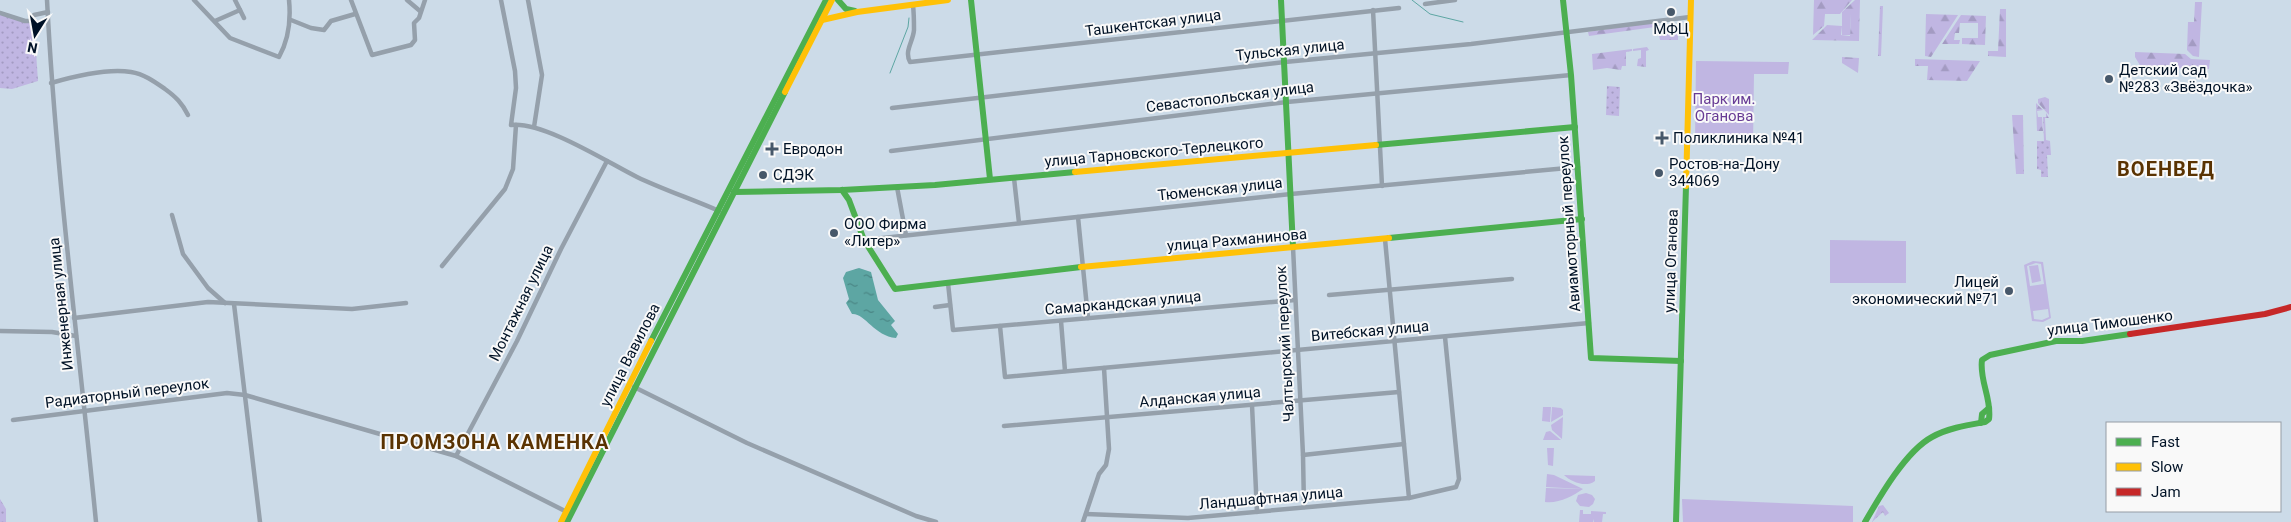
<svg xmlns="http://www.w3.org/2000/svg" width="2291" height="522" viewBox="0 0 2291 522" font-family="Roboto,sans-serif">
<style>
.grass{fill:url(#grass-dots)}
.forest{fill:url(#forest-firs)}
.park{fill:#c0b6e2;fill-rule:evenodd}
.water{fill:url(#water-ripples)}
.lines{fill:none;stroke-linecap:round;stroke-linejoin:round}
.stream{stroke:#5da6a3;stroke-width:1}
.street{stroke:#95a0ab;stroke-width:4.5}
.fast{stroke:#4caf50;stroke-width:6}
.slow{stroke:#ffc107;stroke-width:6}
.jam{stroke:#c62828;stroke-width:6}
.poi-dot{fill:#47586a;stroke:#f9f9f9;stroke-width:2}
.labels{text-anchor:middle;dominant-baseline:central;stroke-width:4;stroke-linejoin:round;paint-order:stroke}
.street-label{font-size:15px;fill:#001226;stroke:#f9f9f9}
.poi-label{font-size:15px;fill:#001226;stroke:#f9f9f9;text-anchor:start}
.park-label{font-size:15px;fill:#683c95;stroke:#f9f9f9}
.district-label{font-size:20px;font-weight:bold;letter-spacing:1px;fill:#5a3302;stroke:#f9f9f9}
</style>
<defs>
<pattern id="grass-dots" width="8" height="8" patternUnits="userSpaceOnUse" patternTransform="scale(1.25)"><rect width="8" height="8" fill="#c0b6e2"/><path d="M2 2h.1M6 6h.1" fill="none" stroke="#a39bc2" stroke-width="1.8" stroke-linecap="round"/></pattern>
<pattern id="forest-firs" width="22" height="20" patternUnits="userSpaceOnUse" patternTransform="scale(1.25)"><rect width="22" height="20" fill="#c0b6e2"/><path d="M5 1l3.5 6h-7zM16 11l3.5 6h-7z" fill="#a39bc2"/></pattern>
<pattern id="water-ripples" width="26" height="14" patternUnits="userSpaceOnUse" patternTransform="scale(1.25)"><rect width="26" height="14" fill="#5da6a3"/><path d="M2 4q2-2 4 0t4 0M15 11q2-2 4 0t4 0" fill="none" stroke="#4a8685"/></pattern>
</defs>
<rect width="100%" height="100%" fill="#ccdbe8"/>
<g class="grass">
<path d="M0,12l34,11 4,58 -26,8 -12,-1z"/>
<path d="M1607,86l13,1 -1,29 -13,-1z"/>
<path d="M2046,113l3,5h-4l1,22 4,1 1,14h-4l1,22h-7v-7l-4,-1v-28h7l-1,-24h3z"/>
<path d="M0,499l6,10v13h-6z"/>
<path d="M1883,505l6,8 -4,3 -2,-4 -11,10 7,-16z"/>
</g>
<g class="forest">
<path d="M1814,0h38l-12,14h-15l-1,12 -11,9z"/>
<path d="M1855,0h5l-1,41 -47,-1 15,-15 15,1 -1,9 9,1 1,-22h-9v-2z"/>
<path d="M2195,2h7l-3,55 -6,-1 -6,-6 1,-28h6z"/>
<path d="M1880,6h3l-2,50h-3z"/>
<path d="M2000,9h6v48l-18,-1v-5h10z"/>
<path d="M1926,14l32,1 -27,42 -6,-1z"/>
<path d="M1961,15l25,1 -1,29 -23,-1v-6h16v-15h-18l-1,10h-4l-1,7h6l-1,4h-17z"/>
<path d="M1655,22v5l-66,9 -1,-4z"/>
<path d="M1678,27v13h-18l-2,-11z"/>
<path d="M1647,47l2,3 -3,1v16l-9,-1 1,-7 3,-1v-8l-8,1v-2z"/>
<path d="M1632,49v2l-6,1v14h-4l-1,4 -14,-2 -14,2 -1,-16z"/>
<path d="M2135,52l50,2 6,5 19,1 -1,9 -68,-2 -6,-10z"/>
<path d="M1842,57l17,1 -1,15 -16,-10z"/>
<path d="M1915,59l65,2 -13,20 -40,-1 1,-14h-13z"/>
<path d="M2045,97l4,2v16l-11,-12v-4z"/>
<path d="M2036,103l7,7 -6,1 1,6h4l1,14h-6z"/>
<path d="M2012,115h11l1,59h-8z"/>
</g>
<g class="park">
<path d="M1842,14h9l-1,21h-8z"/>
<path d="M1696,61l93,1 -1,12h-34l-1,69 -58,-1z"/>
<path d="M1830,240l76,1v42h-76z"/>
<path d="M2033,261l10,1 8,56 -8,4 -11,-1 -8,-56zM2036,263l5,1 3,20 -14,2 -3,-20zM2048,309l1,8 -7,3 -8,-1 -1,-8z"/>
<path d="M2038,265l3,16 -9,2 -3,-17z"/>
<path d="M1543,407h8l-1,15 -8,-1z"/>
<path d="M1552,407l9,1 2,2v5l-12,7z"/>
<path d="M1563,417l-1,22 -10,-9 -1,-5z"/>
<path d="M1550,431l11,9h-18l3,-8z"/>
<path d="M1547,448h7l-1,18 -5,-1z"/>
<path d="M1547,474l7,1 29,14 -37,-2z"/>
<path d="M1564,475l31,1v5c-9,7 -24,1 -31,-6z"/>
<path d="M1546,488l37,1c-10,7 -25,15 -38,13z"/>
<path d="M1586,493l6,2 3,4 -2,5 -4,3 -9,-1 -4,-5 2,-6z"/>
<path d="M1682,499l171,7v16h-170z"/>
<path d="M1580,510h3v4h8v-3l15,1v2h-3l-1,8h-8v-3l-1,3h-14z"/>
</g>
<path class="water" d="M859,268l12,4 7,28 17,21 -4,4 7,9 -2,4c-22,-2 -31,-25 -44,-24l-6,-11 3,-4 -6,-21 3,-6z"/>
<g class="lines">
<g class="stream">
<path d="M1412,0l18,14 33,8"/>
<path d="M890,73l18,-46 1,-9"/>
</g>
<g class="street">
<path d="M47,0c9,175 32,348 49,522"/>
<path d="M194,0l36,38 49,19c10,-18 12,-37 10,-57"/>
<path d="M235,0l9,18"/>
<path d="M351,0l21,55 39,-10 4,-5 -1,-17 5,-5 6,-18"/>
<path d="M407,0l13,11"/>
<path d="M501,0l14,71 1,17 -5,37c32,-4 96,37 126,52 27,13 55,22 82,34"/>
<path d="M528,0l14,75 -8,52"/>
<path d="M1425,4l30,-4"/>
<path d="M913,5c1,9 1,17 1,25 -1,12 -10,21 -4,32l489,-54"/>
<path d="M1373,10l9,176"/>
<path d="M0,13l25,8h5l4,-6 14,-3"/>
<path d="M291,20l20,8 13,2 7,-9 24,-7"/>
<path d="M215,21l25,-11"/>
<path d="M51,83c24,-7 56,-15 80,-11 13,2 24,10 34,17 11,8 17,14 23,26"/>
<path d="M892,108l393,-46 186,-18 219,-27"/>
<path d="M891,151l396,-49 284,-27"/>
<path d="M1014,178l5,45"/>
<path d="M897,187l9,48"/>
<path d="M172,215l11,39 25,34 17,15"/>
<path d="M1078,217l10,101"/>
<path d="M1385,239l24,259"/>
<path d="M864,240l427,-46 287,-27"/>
<path d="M1293,247l10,208 1,52"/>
<path d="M442,266l63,-77 8,-20 3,-44"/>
<path d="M948,283l5,47 342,-30"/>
<path d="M1329,295l183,-16"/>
<path d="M234,304l26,218"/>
<path d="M935,307l15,-2"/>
<path d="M74,318l134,-16 144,7 54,-6"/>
<path d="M1061,321l4,50"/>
<path d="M1000,326l5,51 584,-54"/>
<path d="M0,331l52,1 24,4"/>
<path d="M634,387l113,56 169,73 20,6"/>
<path d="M1252,405l5,107"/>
<path d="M13,420l214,-27 18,2 211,61 111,56"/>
<path d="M1004,426l395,-34"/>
<path d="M1303,455l101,-11"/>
<path d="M456,456l61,-115 44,-92 46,-88"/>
<path d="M1086,514l102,4 221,-20 47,-11 3,-8 -14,-142"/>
<path d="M1083,522l16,-48 7,-9 3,-16 -5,-81"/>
</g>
<g class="fast">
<path d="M838,0l8,9 9,2"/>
<path d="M971,0l19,179"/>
<path d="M1281,0l12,247"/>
<path d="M1563,0l8,75 20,283 90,3"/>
<path d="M1376,145l199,-18"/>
<path d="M842,190l7,10 15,40 31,49 186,-22"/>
<path d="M734,192l108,-2 93,-5 140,-13"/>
<path d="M1389,238l193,-19"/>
<path d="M651,341l175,-341"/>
<path d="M1981,423l1,-9 7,-6"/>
<path d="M567,522l218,-430"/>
<path d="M1676,522l10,-336"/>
<path d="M1865,522c15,-26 41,-71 67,-85 16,-9 36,-12 53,-15l4,-3c3,-20 -10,-39 -7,-59l8,-5 66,-14h26l48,-7"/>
</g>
<g class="slow">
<path d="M822,20l35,-8 91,-12"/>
<path d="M785,92l47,-92"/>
<path d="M1075,172l301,-27"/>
<path d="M1686,186l5,-186"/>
<path d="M1081,267l308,-29"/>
<path d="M561,522l90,-181"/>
</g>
<path class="jam" d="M2130,334l135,-20 26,-7"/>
</g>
<g class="poi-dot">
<circle cx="1671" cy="12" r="5"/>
<circle cx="2109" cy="79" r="5"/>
<path d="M1659.5 130.5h5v5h5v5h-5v5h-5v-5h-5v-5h5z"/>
<path d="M769.5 141.5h5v5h5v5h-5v5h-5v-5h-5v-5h5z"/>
<circle cx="1659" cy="173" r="5"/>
<circle cx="763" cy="175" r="5"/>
<circle cx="834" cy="233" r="5"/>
<circle cx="2009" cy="291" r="5"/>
</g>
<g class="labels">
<g class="street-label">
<text transform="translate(1153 23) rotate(-7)">Ташкентская улица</text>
<text transform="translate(1290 50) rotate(-6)">Тульская улица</text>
<text transform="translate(1230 97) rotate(-7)">Севастопольская улица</text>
<text transform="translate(1154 152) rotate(-5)">улица Тарновского-Терлецкого</text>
<text transform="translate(1220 189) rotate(-6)">Тюменская улица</text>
<text transform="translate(1569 224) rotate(-94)">Авиамоторный переулок</text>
<text transform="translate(1237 240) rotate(-5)">улица Рахманинова</text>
<text transform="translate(1671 261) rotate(-88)">улица Оганова</text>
<text transform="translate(521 303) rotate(-64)">Монтажная улица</text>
<text transform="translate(1123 303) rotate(-5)">Самаркандская улица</text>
<text transform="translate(61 304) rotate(-96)">Инженерная улица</text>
<text transform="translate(2110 323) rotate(-7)">улица Тимошенко</text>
<text transform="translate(1370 331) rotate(-5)">Витебская улица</text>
<text transform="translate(1285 344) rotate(-93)">Чалтырский переулок</text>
<text transform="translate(630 355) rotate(-63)">улица Вавилова</text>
<text transform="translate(127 393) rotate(-7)">Радиаторный переулок</text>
<text transform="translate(1200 397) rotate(-5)">Алданская улица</text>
<text transform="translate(1271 498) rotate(-5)">Ландшафтная улица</text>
</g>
<g class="poi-label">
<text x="1671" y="29" text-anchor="middle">МФЦ</text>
<text x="2119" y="70">Детский сад<tspan x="2119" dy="17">№283 «Звёздочка»</tspan></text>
<text x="1673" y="138">Поликлиника №41</text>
<text x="783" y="149">Евродон</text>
<text x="1669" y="164">Ростов-на-Дону<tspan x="1669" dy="17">344069</tspan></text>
<text x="773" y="175">СДЭК</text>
<text x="844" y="224">ООО Фирма<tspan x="844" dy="17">«Литер»</tspan></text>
<text x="1999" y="282" text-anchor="end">Лицей<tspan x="1999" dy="17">экономический №71</tspan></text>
</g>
<g class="park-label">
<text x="1724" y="99">Парк им.<tspan x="1724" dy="17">Оганова</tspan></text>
</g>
<g class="district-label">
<text x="2166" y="169">ВОЕНВЕД</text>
<text x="495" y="442">ПРОМЗОНА КАМЕНКА</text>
</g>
</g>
<rect x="2106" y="422" width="175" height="90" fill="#f9f9f9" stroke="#959da5"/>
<rect x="2116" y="438" width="25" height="8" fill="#4caf50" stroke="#959da5"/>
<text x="2151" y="447" font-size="15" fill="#001226">Fast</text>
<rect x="2116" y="463" width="25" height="8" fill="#ffc107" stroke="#959da5"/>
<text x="2151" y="472" font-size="15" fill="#001226">Slow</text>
<rect x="2116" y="488" width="25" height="8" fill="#c62828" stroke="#959da5"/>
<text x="2151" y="497" font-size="15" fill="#001226">Jam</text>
<g transform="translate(35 35) rotate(191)" stroke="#f9f9f9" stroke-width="4" paint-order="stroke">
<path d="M0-4L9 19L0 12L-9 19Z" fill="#001226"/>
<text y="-8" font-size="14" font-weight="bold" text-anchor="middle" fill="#001226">N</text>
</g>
</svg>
